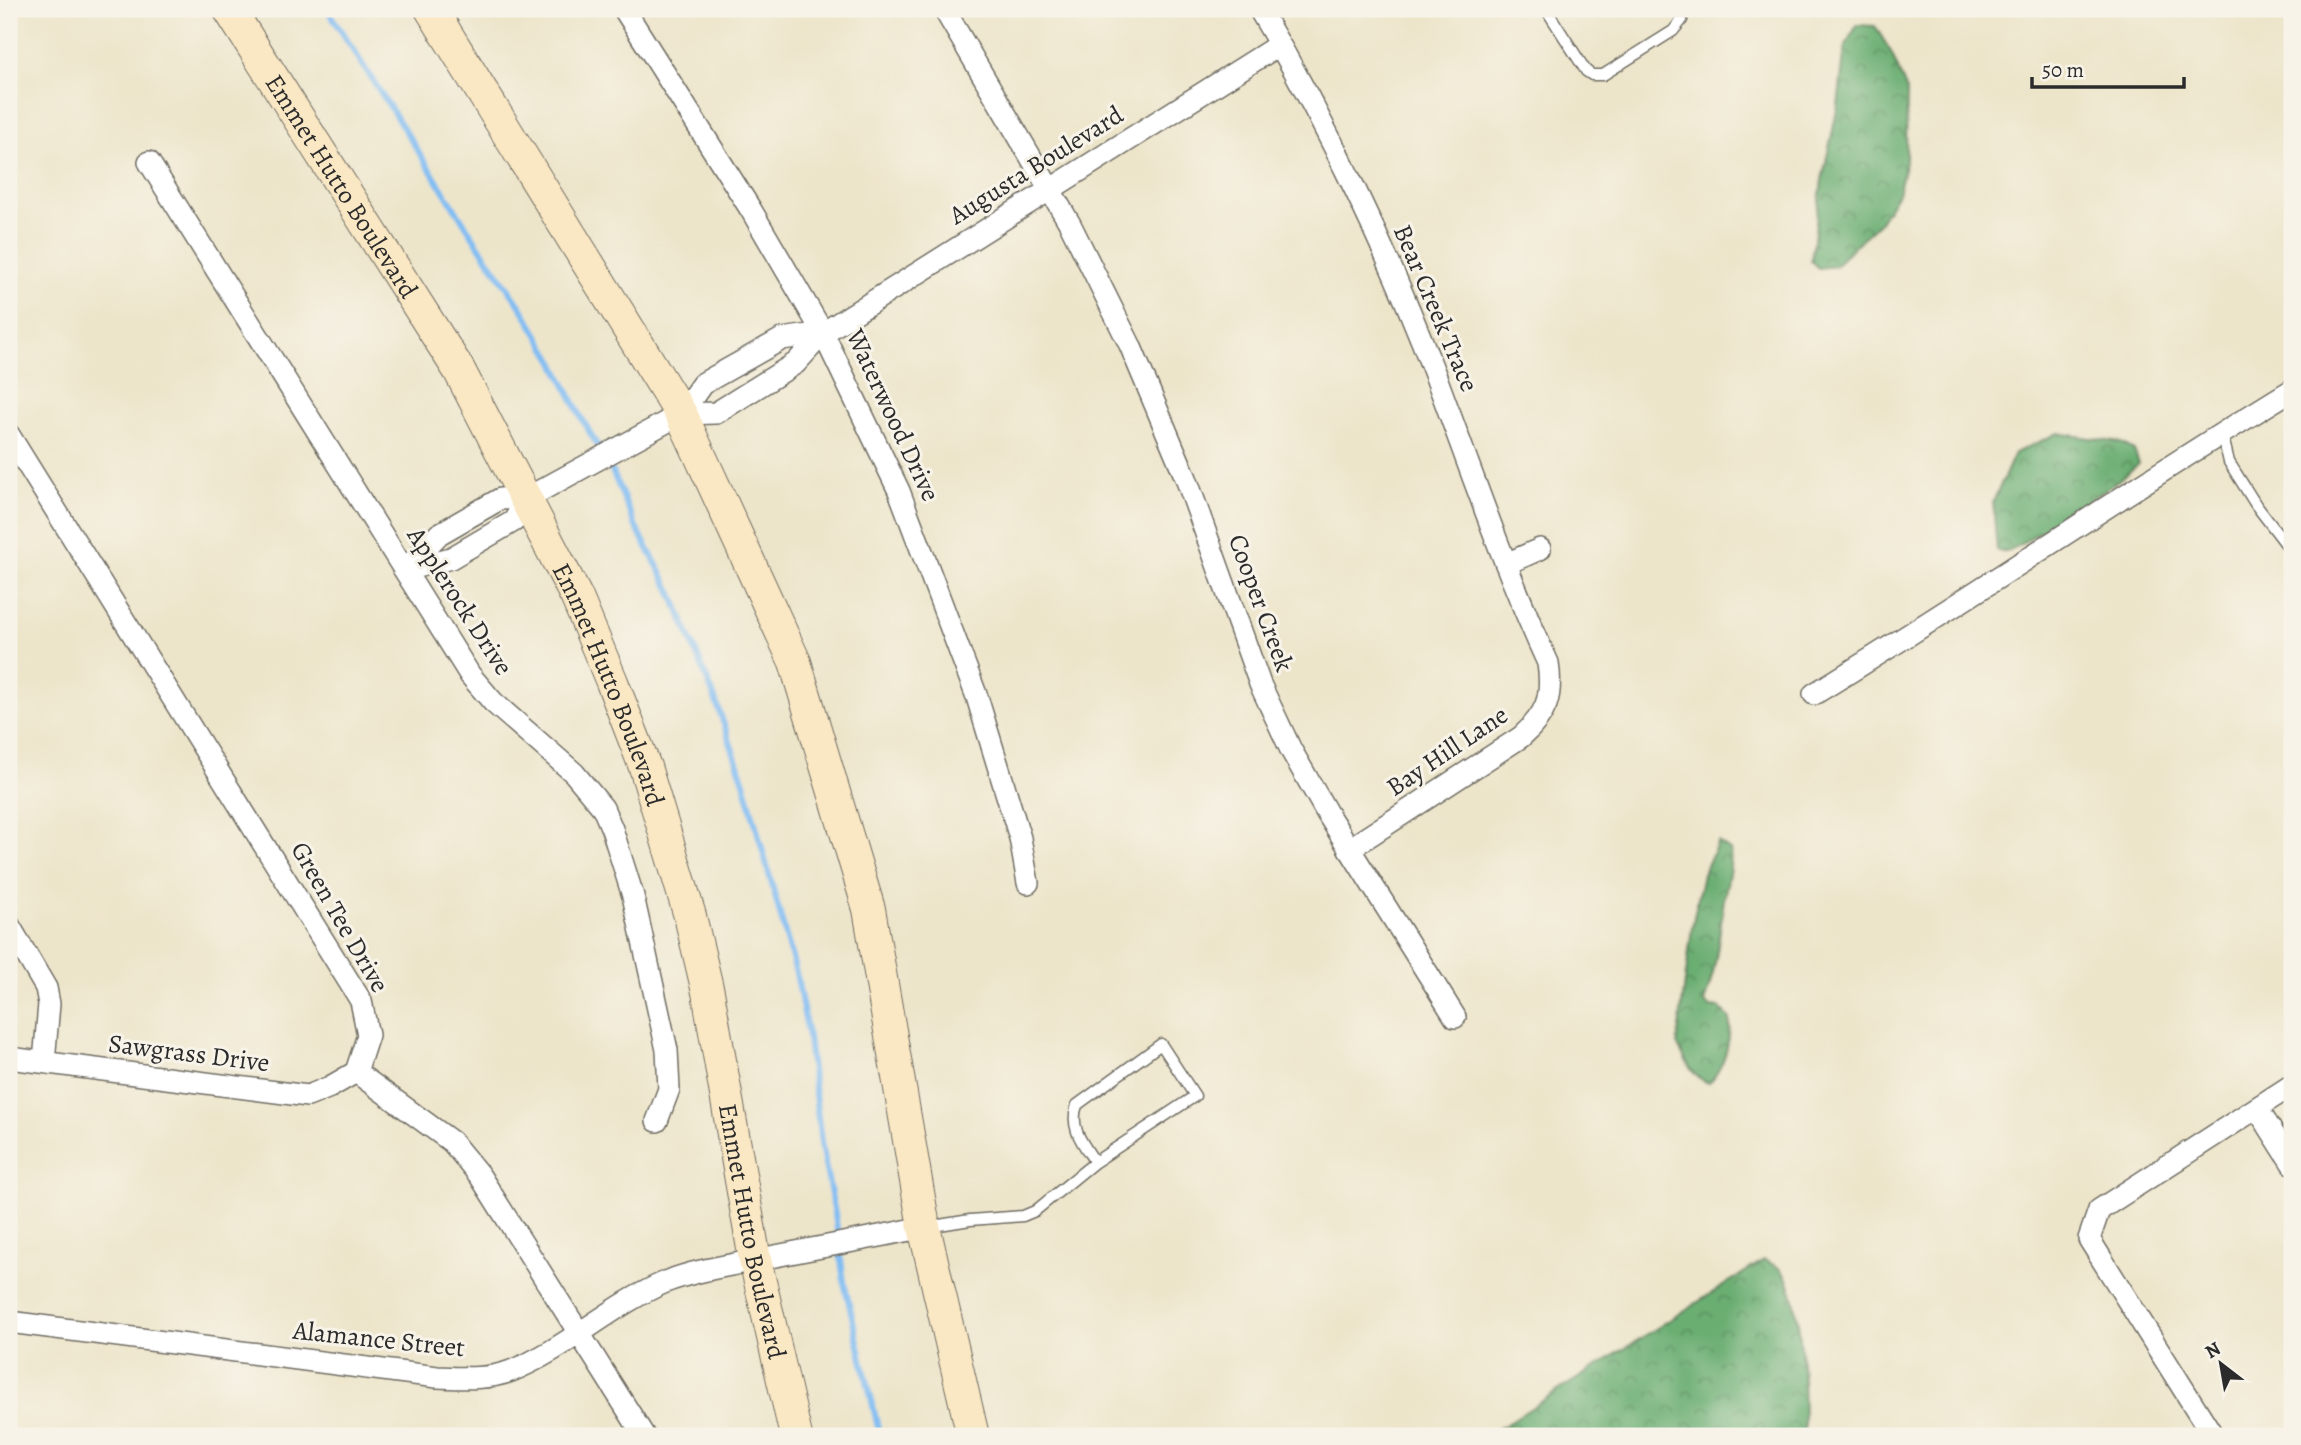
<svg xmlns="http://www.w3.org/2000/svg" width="2301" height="1445" viewBox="0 0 2301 1445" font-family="Alegreya,serif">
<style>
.forest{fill:url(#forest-crowns);stroke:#4b6c4e;stroke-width:2}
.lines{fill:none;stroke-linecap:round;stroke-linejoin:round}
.stream{stroke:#81bdf3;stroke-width:6}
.lane-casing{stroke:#6f6c63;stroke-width:13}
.street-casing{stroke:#6f6c63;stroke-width:24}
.secondary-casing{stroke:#6f6c63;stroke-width:34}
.lane{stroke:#fff;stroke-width:10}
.street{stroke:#fff;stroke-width:21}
.secondary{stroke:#fae7c3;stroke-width:32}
.labels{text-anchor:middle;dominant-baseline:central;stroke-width:6;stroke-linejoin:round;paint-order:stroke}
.street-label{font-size:26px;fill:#2b2b2b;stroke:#f7f3e8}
</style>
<defs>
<pattern id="forest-crowns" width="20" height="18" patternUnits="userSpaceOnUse" patternTransform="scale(1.75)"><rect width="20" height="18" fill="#6bae72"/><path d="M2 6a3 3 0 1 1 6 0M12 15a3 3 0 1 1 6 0" fill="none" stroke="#588e5e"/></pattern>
</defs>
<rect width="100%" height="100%" fill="#f7f3e8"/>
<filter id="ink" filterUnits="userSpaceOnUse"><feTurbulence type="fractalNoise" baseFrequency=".0143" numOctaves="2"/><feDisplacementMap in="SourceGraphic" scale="14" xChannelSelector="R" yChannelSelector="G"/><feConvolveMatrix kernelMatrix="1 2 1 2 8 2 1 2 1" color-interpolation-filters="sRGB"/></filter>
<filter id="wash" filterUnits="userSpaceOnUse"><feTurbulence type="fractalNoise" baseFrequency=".00686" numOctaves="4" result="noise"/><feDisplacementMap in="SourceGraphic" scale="28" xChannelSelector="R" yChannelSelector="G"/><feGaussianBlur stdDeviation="1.57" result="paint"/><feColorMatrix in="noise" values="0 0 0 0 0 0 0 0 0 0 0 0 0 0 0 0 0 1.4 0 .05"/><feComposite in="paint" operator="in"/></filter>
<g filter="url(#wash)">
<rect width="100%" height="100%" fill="#ede5ca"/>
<g class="forest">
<path d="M1857,25l18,1 16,26 16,39 -1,71 -8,31 -19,30 -32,30 -11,13 -18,2 -7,-7 11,-81 16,-74 7,-59z"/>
<path d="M2058,433l63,10 13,7 5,14 -27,21 -102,66h-13l-4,-49 22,-49z"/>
<path d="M1718,842l12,8c2,17 -3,32 -6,49 -5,36 -7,70 -20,103l6,5 10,1 10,11c0,23 -5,47 -21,64 -17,-5 -24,-24 -32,-39l15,-117 11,-53z"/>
<path d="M1764,1260c5,3 15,6 18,11 21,26 22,130 22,165h-317z"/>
</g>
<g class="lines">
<path class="stream" d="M327,9l152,237 44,64 30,50 28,57 32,56 22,52 35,64 44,107 30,86 52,191 11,57 15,120 13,64 9,68 36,154"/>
</g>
</g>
<g filter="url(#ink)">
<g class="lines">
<defs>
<g id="lane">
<path d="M1546,9l40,62 6,4h11l70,-44 9,-11 -4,-11"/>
<path d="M2222,433l7,29 27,43 36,47"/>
<path d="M927,1227l43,-7 53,-4 12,-5 60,-49 100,-66 -34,-52 -84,61c-8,23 6,39 18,57"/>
</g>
<g id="street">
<path d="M624,9l127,201 72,123 76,158 78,206 43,141 8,45"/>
<path d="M944,9l126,215 60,121 56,133 74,206 31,66 36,63 128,204"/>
<path d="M1259,9c67,113 130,245 177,368 36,96 69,193 112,286 5,34 -1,51 -27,74l-172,112"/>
<path d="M149,162l321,513 23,27 81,71 29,35 9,21 21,67 34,154 2,39 -12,32"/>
<path d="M681,414l35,-1 80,-50 27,-30 456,-288"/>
<path d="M9,435l352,566 7,34 -12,37"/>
<path d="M1506,564l34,-15"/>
<path d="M405,570l34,-36 61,-35 27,-1 154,-84 21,-30 80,-45 41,-6"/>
<path d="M405,570l46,-12 63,-37 13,-23"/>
<path d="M1814,694c161,-98 317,-206 478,-304"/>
<path d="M9,925l37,63 3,16 -5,58"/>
<path d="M9,1058l299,38 22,-9 26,-15"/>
<path d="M356,1072l96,70 28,34 164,260"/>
<path d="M2257,1108l35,55"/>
<path d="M9,1322l428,55c25,1 50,3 74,-6 56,-22 101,-67 157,-90 28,-11 59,-15 88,-21 56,-12 113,-21 168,-33"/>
<path d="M2213,1436l-124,-197 10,-29 193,-125"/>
</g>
<g id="secondary">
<path id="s1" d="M229,9l230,361 118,228 35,84 33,85 45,149 18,76 47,268 41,176"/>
<path d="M431,9l250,405 114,248 74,247 55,318 49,209"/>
</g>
</defs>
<use href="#lane" class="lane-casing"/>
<use href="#street" class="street-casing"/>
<use href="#secondary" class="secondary-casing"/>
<use href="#lane" class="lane"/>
<use href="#street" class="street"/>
<use href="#secondary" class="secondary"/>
</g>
</g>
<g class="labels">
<g class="street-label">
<text transform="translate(1036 165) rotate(-32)">Augusta Boulevard</text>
<text stroke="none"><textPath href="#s1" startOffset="210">Emmet Hutto Boulevard</textPath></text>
<text transform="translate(1436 308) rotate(67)">Bear Creek Trace</text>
<text transform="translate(893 415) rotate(65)">Waterwood Drive</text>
<text transform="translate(460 601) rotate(57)">Applerock Drive</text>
<text transform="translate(1261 603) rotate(70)">Cooper Creek</text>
<text stroke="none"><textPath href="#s1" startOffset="777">Emmet Hutto Boulevard</textPath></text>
<text transform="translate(1447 751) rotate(-34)">Bay Hill Lane</text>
<text transform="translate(340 917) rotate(60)">Green Tee Drive</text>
<text transform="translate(189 1053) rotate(7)">Sawgrass Drive</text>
<text stroke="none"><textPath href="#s1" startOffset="1344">Emmet Hutto Boulevard</textPath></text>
<text transform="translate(379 1339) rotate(6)">Alamance Street</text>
</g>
</g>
<rect width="2301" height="1445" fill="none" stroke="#f7f3e8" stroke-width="35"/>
<g transform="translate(2221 1364) rotate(329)" stroke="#f7f3e8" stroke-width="5" paint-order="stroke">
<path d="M0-5L12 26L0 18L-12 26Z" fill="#2b2b2b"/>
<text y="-10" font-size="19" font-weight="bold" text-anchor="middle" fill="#2b2b2b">N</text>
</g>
<path d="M2032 77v10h152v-10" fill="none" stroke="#2b2b2b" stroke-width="3.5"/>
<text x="2042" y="77" font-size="21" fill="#2b2b2b" stroke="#f7f3e8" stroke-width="5" paint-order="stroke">50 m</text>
</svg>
